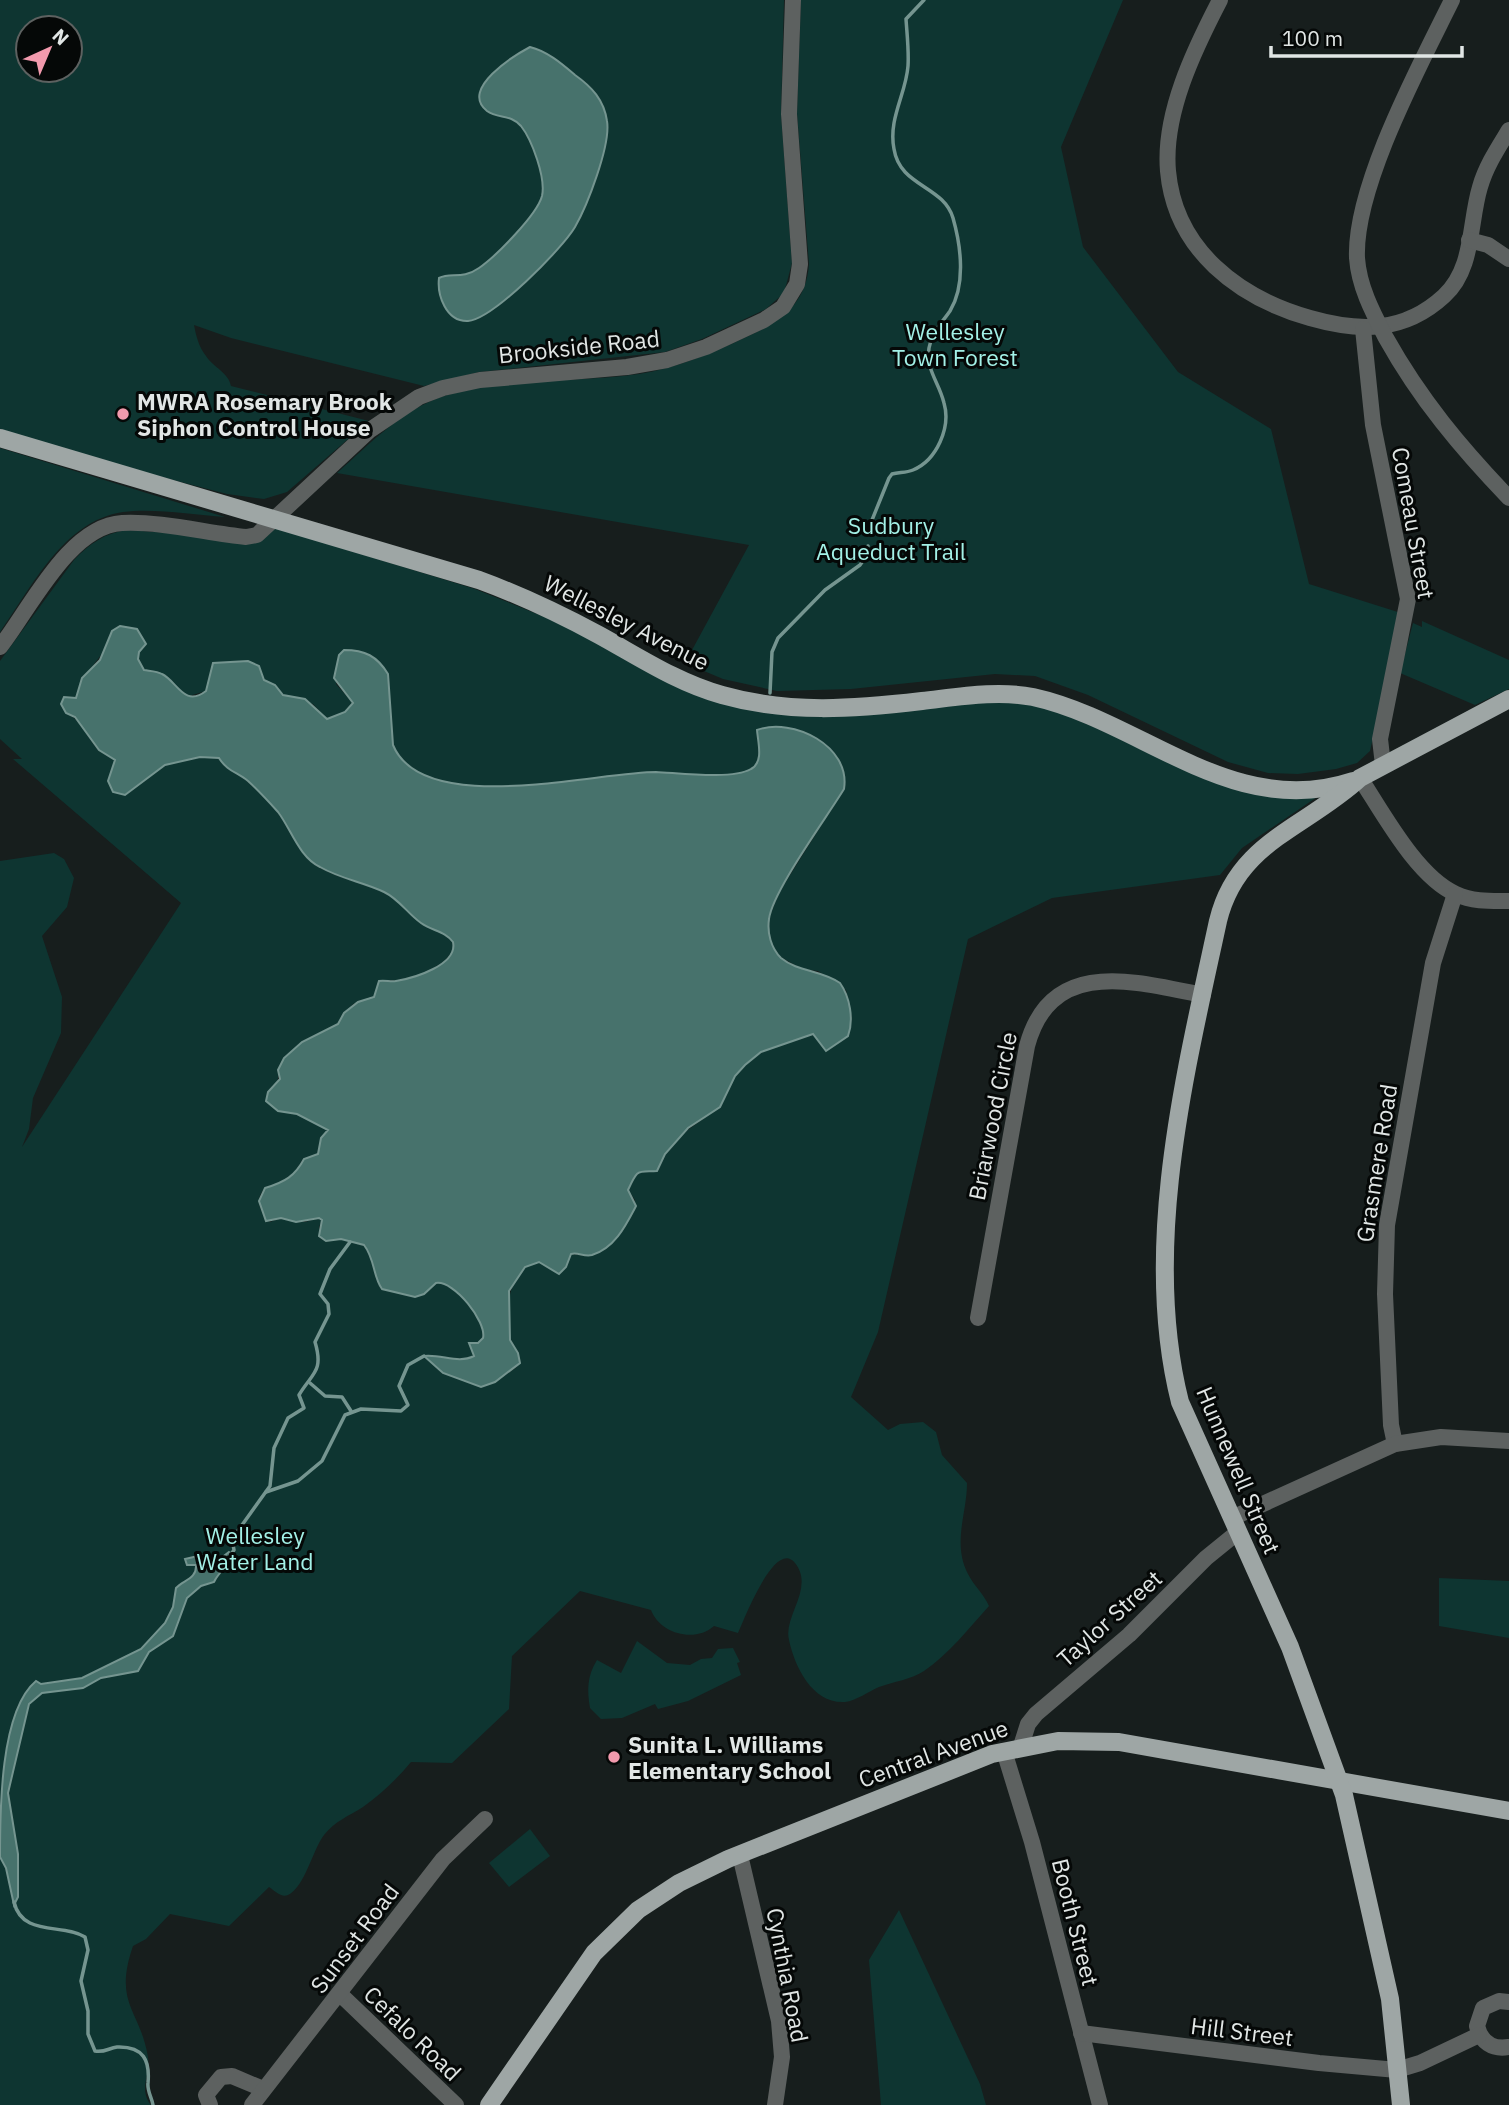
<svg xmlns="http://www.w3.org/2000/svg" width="1509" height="2105" viewBox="0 0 1509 2105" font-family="'IBM Plex Sans',sans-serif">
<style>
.green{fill:#0e3531;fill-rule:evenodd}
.water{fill:#47726c;stroke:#759590;stroke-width:2}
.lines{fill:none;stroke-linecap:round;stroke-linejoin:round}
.stream{stroke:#759590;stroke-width:3.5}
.minor{stroke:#5d6160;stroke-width:16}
.major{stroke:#9ea6a5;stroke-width:18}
.poi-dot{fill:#f29aad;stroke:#050807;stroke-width:2.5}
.labels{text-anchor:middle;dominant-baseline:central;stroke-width:6;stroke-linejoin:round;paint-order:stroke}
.park-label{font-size:23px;fill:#a3f1e7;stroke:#050807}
.street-label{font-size:23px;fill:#e1e6e5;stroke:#050807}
.poi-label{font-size:23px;font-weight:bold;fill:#e1e6e5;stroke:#050807;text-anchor:start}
</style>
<rect width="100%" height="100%" fill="#171e1d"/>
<g class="green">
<path d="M0,0h784l-3,114 11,149 -8,30 -18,16 -64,30 -37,13 -186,20 -55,14 -193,-48 -37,-13c2,11 5,22 12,31 7,11 23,17 25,30l138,35 -82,71 -23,7 -37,-5 -131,-34 -96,-31zM28,28h42v42h-42z"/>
<path d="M801,0h322l-62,147 22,100 95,125 93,57 38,155 92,29 -31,138 -13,12 -21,6 -38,5 -30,-1 -40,-11 -140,-67 -53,-19 -40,-2 -144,15 -74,2 -54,-12 -38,-16 64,-118 -412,-72c33,-29 64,-63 107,-77 62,-19 131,-13 195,-22 37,-6 71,-20 105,-36 35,-16 62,-32 65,-74l-12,-151z"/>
<path d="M0,448l225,69c-32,-2 -70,-9 -102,-5 -60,9 -91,75 -123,120z"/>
<path d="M274,527l201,62 293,118 247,-13 194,81 108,22 -75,51 -22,27 -168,23 -84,41 -90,393 -27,65 37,33 12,-6 23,-2 13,10 6,23 25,28c0,31 -15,60 1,91 6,12 16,20 21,32 -20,22 -40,48 -65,65 -12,8 -31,11 -45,16 -10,4 -23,14 -34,15 -32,2 -50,-34 -56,-62 -6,-24 26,-52 6,-77 -20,-25 -51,57 -57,70l-24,-7c-19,17 -54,8 -63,-16l-71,-19 -68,65 -3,53 -57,54 -41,-1c-14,17 -30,32 -48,45 -14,9 -28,14 -39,28 -12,16 -19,52 -36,60 -7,3 -13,-4 -19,-8l-40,39 -59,-12 -24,25 -13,7c-20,58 7,63 15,111 3,18 -10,32 3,48h-151v-1244l54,-8 10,6 10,19 -7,29 -25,29 20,61 -1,36 -28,65 -4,31 -7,18 159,-244 -168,-144h9l-22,-20v-78l74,-101c15,-16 31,-27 53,-30l129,9zM137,629c8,17 -5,27 7,41 26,4 25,19 45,26l17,-5 7,-28 35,-2 13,9 2,10 20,15 30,9 14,15 18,-7 8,-9 -17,-19 1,-21 55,74c6,82 210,37 261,35 25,0 83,10 101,-4 8,-7 8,-30 11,-41 35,1 86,17 79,62l-64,102 -11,26 -1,14 3,11 8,14 23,13 16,2 28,19 6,28 -4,18 -22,15 -13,-17c-24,1 -67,23 -79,44 -7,11 -9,24 -19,32 -21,17 -48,29 -56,58 -20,7 -20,-3 -31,22l7,10 -1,10 -47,46 -17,-2 -4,13c-10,-2 -23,-7 -33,-4 -25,7 -30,57 -23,78 4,12 8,13 7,26l-22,15 -21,3 -49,-28c17,-3 32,6 50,-1l-6,-13h9l5,-5c4,-16 -29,-58 -47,-55l-12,11 -36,-3 -9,-6 -2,-17 -13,-23 -23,-6 -15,2 -5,-2 -2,-12 3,-7 -3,-2 -14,4 -24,-4 -11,4c-10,-10 -16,-23 -5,-34 14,-5 35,-10 36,-27l17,-7 3,-16 7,-8 -31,-16 -19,-3 -1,-26 3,-21 4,-6 18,-16 36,-18 15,-20 21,-7 15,-17c17,3 69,-16 64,-38 -8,-11 -21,-11 -32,-19 -13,-9 -22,-24 -37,-31 -21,-9 -43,-13 -64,-24 -20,-11 -29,-39 -42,-55 -9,-11 -20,-22 -30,-31 -9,-9 -22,-12 -29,-24 -30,-11 -67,12 -87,32l-21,-19 5,-8c-4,-9 -15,-8 -21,-17 -9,-12 -15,-27 -29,-33l1,-16 9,2c4,-27 28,-38 34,-64z"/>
<path d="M1422,621l87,39v29l-34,16 -75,-32 13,-50 9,4z"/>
<path d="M1439,1578l70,3v57l-70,-12z"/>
<path d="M637,1641l30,22 23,2 11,-6 11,-1 6,-9 15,-1 7,14 -3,1 4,12 -53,26 -30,8 -3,-5 -33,14 -21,1 -11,-11c-3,-18 -3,-32 7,-48l24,13z"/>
<path d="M530,1829l20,27 -41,31 -20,-24z"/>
<path d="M899,1910l81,174 6,21h-105l-12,-145z"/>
</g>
<g class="water">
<path d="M530,47c17,4 32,17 45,28 17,12 29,25 32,46 4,24 -20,85 -32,106 -13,22 -82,92 -107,94 -22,1 -31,-26 -29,-43 12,-6 23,2 40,-10 16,-11 58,-53 63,-72 4,-18 -10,-56 -21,-70 -10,-12 -23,-7 -34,-15 -28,-22 28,-56 43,-64z"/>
<path d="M120,626l17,3 9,15 -7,8 -1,7 6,11c6,1 13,1 18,4 15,7 22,34 44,17l7,-28 35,-2 11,5 5,14 11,5 8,10 22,4 22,20 18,-7 8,-9 -19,-25 5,-23 5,-5c21,0 33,6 44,24l5,71c30,73 202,27 263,27 23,1 76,8 95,-3 13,-7 7,-26 6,-39 36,-13 94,16 87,59 -17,28 -72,103 -75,130 -2,14 2,29 12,39 17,14 41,12 59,25 10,14 14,37 8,53l-22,15 -13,-17 -52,18 -16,13 -10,11 -15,31 -32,21 -23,26 -8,17c-20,1 -19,-3 -29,19l8,16c-10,19 -21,42 -44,49 -8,2 -14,-3 -21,-1l-5,13 -7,7 -20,-12 -14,5 -16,24 1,49 8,13 2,10 -25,19 -14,5 -38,-14 -19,-17c18,-2 34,8 50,0l-5,-13h9l5,-5c4,-16 -29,-58 -47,-55l-12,11 -9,3 -33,-8c-9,-12 -7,-30 -18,-44l-23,-6 -15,2 -7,-5 3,-16 -3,-2 -23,4 -15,-4 -15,3 -7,-20 6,-13c20,-6 30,-12 39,-29l14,-5 3,-16 7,-8 -31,-16 -19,-3 -12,-10 2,-9 12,-13 -2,-9 6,-12 18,-16 36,-18 6,-11 14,-11 16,-5 5,-16c6,-1 12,1 17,0 18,-3 62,-16 57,-39 -8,-11 -21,-11 -32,-19 -13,-9 -22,-24 -37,-31 -21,-10 -43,-13 -64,-25 -21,-10 -29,-38 -42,-55 -9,-10 -20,-22 -30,-31 -11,-9 -21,-10 -29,-23l-19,-1 -35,8 -40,30 -12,-3 -5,-11 7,-21 -16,-10 -24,-33 -9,-4 -5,-9 3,-7 12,1 6,-20 18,-18 12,-29z"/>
<path d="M229,1552l5,3c-4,10 -15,16 -20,27l-13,4 -14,12 -14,38 -24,16 -11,19 -37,7 -18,10 -41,5 -13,11 -21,89 10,61v43l-4,8 -8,-37 -6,-11c0,-47 0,-146 36,-176l5,3 41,-6 59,-29 24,-26 8,-16 3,-19c7,-8 21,-9 20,-23h-9l-2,-6 17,-4 14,7z"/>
</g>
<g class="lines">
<g class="stream">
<path d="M870,525l19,-47 3,-4c7,-2 14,-1 21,-4 24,-10 38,-43 31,-67 -5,-21 -18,-32 -15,-55 3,-16 12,-24 21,-37 16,-26 11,-65 3,-93 -10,-33 -53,-31 -59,-69 -6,-30 12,-55 14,-83 1,-15 -1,-32 -2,-47l18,-19"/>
<path d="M770,693l2,-41 6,-14 47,-48 35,-25 5,-7 3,-12"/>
<path d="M310,1383l15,13 17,1 9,14"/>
<path d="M266,1492l32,-11 24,-20 23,-46 16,-6 40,2 7,-6 -9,-19 9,-21 16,-9"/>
<path d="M230,1556l4,-6 -2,-11 38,-53 4,-38 14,-30 16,-10 -5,-13c13,-22 25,-23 16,-53l14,-28 -1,-10 -8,-10 10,-25 20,-27"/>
<path d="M14,1902c8,35 49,21 71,35l3,13 -7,31 7,30v23l7,17c9,2 14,-3 22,-4 27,-1 33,14 31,36 -1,8 4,15 5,22"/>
</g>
<g class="minor">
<path d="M1220,0c-26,50 -57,114 -52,171 7,79 71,127 142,147 49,14 94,15 134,-22 30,-27 25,-73 36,-109 6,-21 18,-39 29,-57"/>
<path d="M1452,0c-32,65 -98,187 -95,258 2,29 16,55 29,80 34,61 75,110 123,160"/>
<path d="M1469,240l19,5 21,14"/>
<path d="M1363,329l10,96 35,174 -28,140 3,26"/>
<path d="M0,647c30,-38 69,-121 122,-124 38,-2 85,10 124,14l11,-2 113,-105 49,-33 24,-9 37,-8 147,-13 40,-7 39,-13 58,-27 19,-13 14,-23 3,-20 -11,-150 4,-114"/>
<path d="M1360,778c23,35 57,99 96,116 17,8 35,7 53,7"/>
<path d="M978,1318l49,-272c24,-90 109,-64 176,-51"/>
<path d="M1395,1444l-4,-19 -6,-131 2,-69 46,-262 22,-69"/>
<path d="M1232,1518l163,-74 46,-7 68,4"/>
<path d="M1021,1746l7,-22 8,-10 93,-79 77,-77 32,-26"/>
<path d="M1004,1751l28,91 68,263"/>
<path d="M740,1855l39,166 3,36 -7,48"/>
<path d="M340,1994l116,111"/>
<path d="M1509,2002l-10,-1 -16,7 -6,18c4,16 15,24 32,21"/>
<path d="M1081,2033l238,30 78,7 23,-7 59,-28"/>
<path d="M210,2105l-4,-10 15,-18 11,-1 31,13"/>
<path d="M252,2105l191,-246 42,-40"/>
</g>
<g class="major">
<path d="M0,438l479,142c41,15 81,34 120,55 40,22 79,48 123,60 67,19 132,14 200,6 36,-4 75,-11 111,-4 109,24 200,124 320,84"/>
<path d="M489,2105l105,-152 44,-43 41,-27 49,-24 264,-105 66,-13 61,1 390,69"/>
<path d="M1401,2105l-11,-106 -46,-204 -54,-148 -110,-245c-39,-154 5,-328 38,-481 19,-79 86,-92 142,-143l149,-79"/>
</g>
</g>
<g class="poi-dot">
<circle cx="123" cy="414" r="7"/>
<circle cx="614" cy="1757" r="7"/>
</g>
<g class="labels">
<g class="park-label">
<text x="955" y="331">Wellesley<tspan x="955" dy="26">Town Forest</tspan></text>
<text x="891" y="525">Sudbury<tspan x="891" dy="26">Aqueduct Trail</tspan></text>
<text x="255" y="1535">Wellesley<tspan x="255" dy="26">Water Land</tspan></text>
</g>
<g class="street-label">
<text transform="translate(579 346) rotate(-6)">Brookside Road</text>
<text transform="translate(1414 523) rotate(80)">Comeau Street</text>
<text transform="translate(627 622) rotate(27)">Wellesley Avenue</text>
<text transform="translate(992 1116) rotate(-79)">Briarwood Circle</text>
<text transform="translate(1376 1163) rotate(-81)">Grasmere Road</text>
<text transform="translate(1239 1470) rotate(67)">Hunnewell Street</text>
<text transform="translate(1109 1618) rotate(-42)">Taylor Street</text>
<text transform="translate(933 1753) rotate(-20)">Central Avenue</text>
<text transform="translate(1076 1922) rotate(76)">Booth Street</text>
<text transform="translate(354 1938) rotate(-53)">Sunset Road</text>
<text transform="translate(788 1975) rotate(79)">Cynthia Road</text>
<text transform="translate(1242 2031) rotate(7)">Hill Street</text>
<text transform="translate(413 2033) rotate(44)">Cefalo Road</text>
</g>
<g class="poi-label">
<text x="137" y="401">MWRA Rosemary Brook<tspan x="137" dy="26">Siphon Control House</tspan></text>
<text x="628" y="1744">Sunita L. Williams<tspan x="628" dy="26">Elementary School</tspan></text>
</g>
</g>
<g transform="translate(49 49) rotate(44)"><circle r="33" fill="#050807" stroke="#5d6160" stroke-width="2"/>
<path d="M0-5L12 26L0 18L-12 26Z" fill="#f29aad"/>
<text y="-10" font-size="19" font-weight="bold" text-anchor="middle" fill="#e1e6e5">N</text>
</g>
<path d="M1271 46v10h191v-10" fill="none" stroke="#e1e6e5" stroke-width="3.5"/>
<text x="1282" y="46" font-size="21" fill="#e1e6e5" stroke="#050807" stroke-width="5" paint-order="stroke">100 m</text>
</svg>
